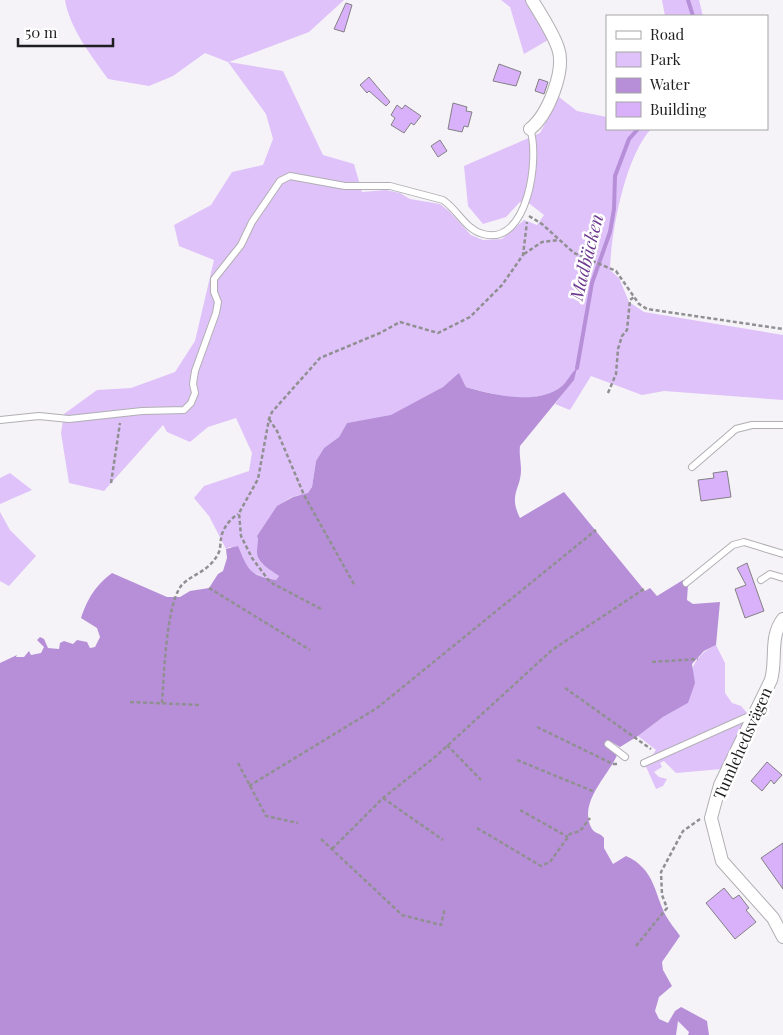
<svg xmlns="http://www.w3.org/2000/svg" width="783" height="1035" viewBox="0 0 783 1035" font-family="'Playfair Display',serif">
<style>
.green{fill:#dfc2f9}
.water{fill:#b78fd8}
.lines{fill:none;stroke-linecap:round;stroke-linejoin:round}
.stream{stroke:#b78fd8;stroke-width:4}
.building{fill:#d9b1fb;stroke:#838184}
.service-casing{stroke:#b1afb3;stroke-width:8}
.minor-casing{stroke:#b1afb3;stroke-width:14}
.path{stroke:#908f92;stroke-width:2.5;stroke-dasharray:4 2.5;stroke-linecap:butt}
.service{stroke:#fff;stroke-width:6}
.minor{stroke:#fff;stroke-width:12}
.labels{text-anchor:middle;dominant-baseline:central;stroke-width:5;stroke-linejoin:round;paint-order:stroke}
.street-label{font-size:16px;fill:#1f1e20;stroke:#fff}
.water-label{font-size:18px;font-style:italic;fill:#6c398f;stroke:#fff}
</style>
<rect width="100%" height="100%" fill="#f5f3f7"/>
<g class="green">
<path d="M65,0h279l-35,32 -80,30 54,9 40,84 31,9 8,28 24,-2 14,3 10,6 30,5 9,7 22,24 12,5 19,-1 22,-19 13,5 7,-10 -14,-11 -10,-2 -14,15 -23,7 -15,-18 -4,-40 76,-33 19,-36 18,14 30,6v12h44c-26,28 -40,103 -41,141l9,8 10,24 15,10 139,23v65l-119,-9 -22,4 -51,-19 -21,34 -15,-6 18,-24 3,-11c-5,5 -9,14 -15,18 -27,19 -66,8 -95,0l-7,-13 -16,13 -52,29 -44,7 -8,14 -15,11 -8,13 -4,26 -4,7c-5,1 -11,1 -16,3 -17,8 -24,25 -35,39l5,27 17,13 -3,4c-16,-3 -34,-9 -36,-28l-10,-5 -4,2 -17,-33 -15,-18 10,-12 45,-15 3,-18 -16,-35 -28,9 -18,15 -23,-10 -4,-7 -59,66 -35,-8 -8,-50 3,-19 33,-24 34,-2 44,-16 20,-31 19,-81 -35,-14 -5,-21 37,-20 21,-33 31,-7 10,-26 -7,-25 -38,-52 -23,-9 -32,23 -24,10 -41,-7c-17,-24 -38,-50 -43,-79z"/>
<path d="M501,0h26l21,40 -24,14 -14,-47z"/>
<path d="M662,0h37l4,16h-38z"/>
<path d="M10,473l22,17 -32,14v-26z"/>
<path d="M0,512l10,18 26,26 -27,30 -9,-5z"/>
<path d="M716,645l9,18v30l7,10 9,3 6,7 -2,8 -23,48 -46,4 -12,-12 -4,2 2,4 -8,5 5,5 8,2 -4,7 -7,3 -13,-29 9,-4 4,-6 -18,-14 25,-19 25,-14c3,-29 0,-44 28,-58z"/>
</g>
<path class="water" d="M577,368l-3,12 -54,66c-1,9 1,16 1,24 0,19 -13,24 -1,48l44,-26 81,99 5,-3 7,8 26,-16 5,4 -1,16 6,4 27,-2 -4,43 -12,6 -12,13 3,19 -7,20 -25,14 -25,19 -18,11 -10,-6 -2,2 9,12c-8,20 -40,48 -25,74 3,5 9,4 12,9v10l9,16 13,-8c29,13 28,37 40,60 4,7 10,14 14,20l-18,26 1,8 9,16 -13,11 -4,14 4,8 9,4 7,-12 6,-4 2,1 24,13 2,14h-21l1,-3 -11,-11 -2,14h-676v-372l17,-8 -1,2h8l5,-6 2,4 10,-2 3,-6 -7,-7 3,-3 4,2 4,9 11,1 1,-6 4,-2 9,3 4,-4 10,2 3,6 5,-1 5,-10 -3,-9 -16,-10c7,-20 14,-32 31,-45l55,24h13l10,-6 19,-3 9,-14 5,-3 4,-13 -1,-9 12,-3c10,24 11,29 38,34l3,-4c-8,-6 -22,-13 -22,-24 0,-7 2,-10 0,-16l20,-30 16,-9 15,-4 4,-6 4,-26 8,-13 15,-11 8,-14 44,-8 52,-28 16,-14 7,14c27,8 72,19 96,-1 5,-4 9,-13 15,-18z"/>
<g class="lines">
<g class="stream">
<path d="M688,0l5,16"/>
<path d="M577,368l15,-85 18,-51 4,-23 1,-33 14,-37 9,-10"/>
</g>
</g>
<g class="building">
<path d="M346,3l6,2 -8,27 -10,-3z"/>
<path d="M499,64l22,8 -5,14 -23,-5z"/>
<path d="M369,77l21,25 -4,4 -17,-15 -2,2 -7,-8z"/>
<path d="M539,79l9,3 -4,12 -9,-3z"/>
<path d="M453,103l14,4 -1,4 6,1 -4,15 -4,-1 -2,6 -14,-3z"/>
<path d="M397,105l5,4 3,-4 16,11 -7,9 -3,-2 -7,10 -13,-8 4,-7 -4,-3z"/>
<path d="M440,140l7,11 -9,6 -7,-11z"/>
<path d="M727,471l4,26 -30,4 -3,-21 16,-2 -1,-5z"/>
<path d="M747,563l17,48 -19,7 -10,-29 11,-4 -9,-17z"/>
<path d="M767,762l15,13 -8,9 -3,-4 -9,11 -11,-10z"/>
<path d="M783,843v46l-22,-31z"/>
<path d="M724,888l9,11 6,-4 10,13 -3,2 10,12 -21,17 -29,-36z"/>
</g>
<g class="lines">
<defs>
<g id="service">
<path d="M0,420l39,-4 30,3 73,-8 42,-1 7,-7 4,-10 -2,-9 2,-13 21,-58 2,-11 -4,-10v-13l27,-34 11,-23 28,-41 10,-5 55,10h45l53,14c15,10 22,29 40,34 45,13 57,-77 47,-105"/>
<path d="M692,467l44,-38 16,-4h31"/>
<path d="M761,580l9,-6 13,4"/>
<path d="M686,583l47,-38 11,-3 39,12"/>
<path d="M608,744l17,13"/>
<path d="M644,763l103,-46h4"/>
</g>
<g id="minor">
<path d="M530,129c18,-14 36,-59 28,-81 -6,-17 -17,-33 -26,-48"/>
<path d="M783,619c-14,18 -6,41 -12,61l-51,105 -9,33 11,43 51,57 10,19"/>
</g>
</defs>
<use href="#service" class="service-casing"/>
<use href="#minor" class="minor-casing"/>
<g class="path">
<path d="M529,216l13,8 32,29 42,18 23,33 8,5 136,20"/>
<path d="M524,254l18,-12 17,-2"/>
<path d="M608,393l8,-19 2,-25 4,-13 5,-6 3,-30 4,-3"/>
<path d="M269,419l8,12 27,64 51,91"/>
<path d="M111,483l9,-60"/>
<path d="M209,588l101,62"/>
<path d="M321,609l-51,-27 -18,-24 -11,-22 -2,-23 19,-34 11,-60 3,-7 48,-54 60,-25 20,-11 38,11 32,-16 32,-32 21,-30 4,-33"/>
<path d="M652,662l46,-3"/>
<path d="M565,688l86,61"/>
<path d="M130,702l71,3"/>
<path d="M162,703c2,-27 4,-97 19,-117 10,-12 27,-13 37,-32 3,-5 2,-11 3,-15 1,-10 9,-20 17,-25"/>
<path d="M537,727l76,37h6"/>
<path d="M447,745l34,35"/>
<path d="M517,760l78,32"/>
<path d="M238,763l28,53 32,7"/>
<path d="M249,786l128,-78 219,-178"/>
<path d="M383,798l60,42"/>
<path d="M520,810l48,27"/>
<path d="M477,828l64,38 9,-4 20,-28 10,-3 10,-13"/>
<path d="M321,839l81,76 39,10 4,-17"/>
<path d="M332,849l51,-51 52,-41 117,-107 92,-61"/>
<path d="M636,946l31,-38 -5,-13 -1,-23 22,-41 17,-12"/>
</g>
<use href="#service" class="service"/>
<use href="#minor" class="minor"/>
</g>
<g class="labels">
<g class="street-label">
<text transform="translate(742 743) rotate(-66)">Tumlehedsvägen</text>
</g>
<g class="water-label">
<text transform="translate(586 257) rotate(-76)">Madbäcken</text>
</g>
</g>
<rect x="606" y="15" width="162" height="115" fill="#ffffff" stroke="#a5a5a6"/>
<rect x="616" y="31" width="25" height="8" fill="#ffffff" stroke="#a5a5a6"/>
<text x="650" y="40" font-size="15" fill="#1f1e20">Road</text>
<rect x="616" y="52" width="25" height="15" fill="#dfc2f9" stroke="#a5a5a6"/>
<text x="650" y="65" font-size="15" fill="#1f1e20">Park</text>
<rect x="616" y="78" width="25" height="15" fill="#b78fd8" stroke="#a5a5a6"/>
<text x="650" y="90" font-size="15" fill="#1f1e20">Water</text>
<rect x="616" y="102" width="25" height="15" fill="#d9b1fb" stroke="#a5a5a6"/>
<text x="650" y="115" font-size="15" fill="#1f1e20">Building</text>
<path d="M18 38v8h95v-8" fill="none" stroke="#1f1e20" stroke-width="2.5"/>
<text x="25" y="38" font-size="15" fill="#1f1e20" stroke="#ffffff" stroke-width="4" paint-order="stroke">50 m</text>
</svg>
